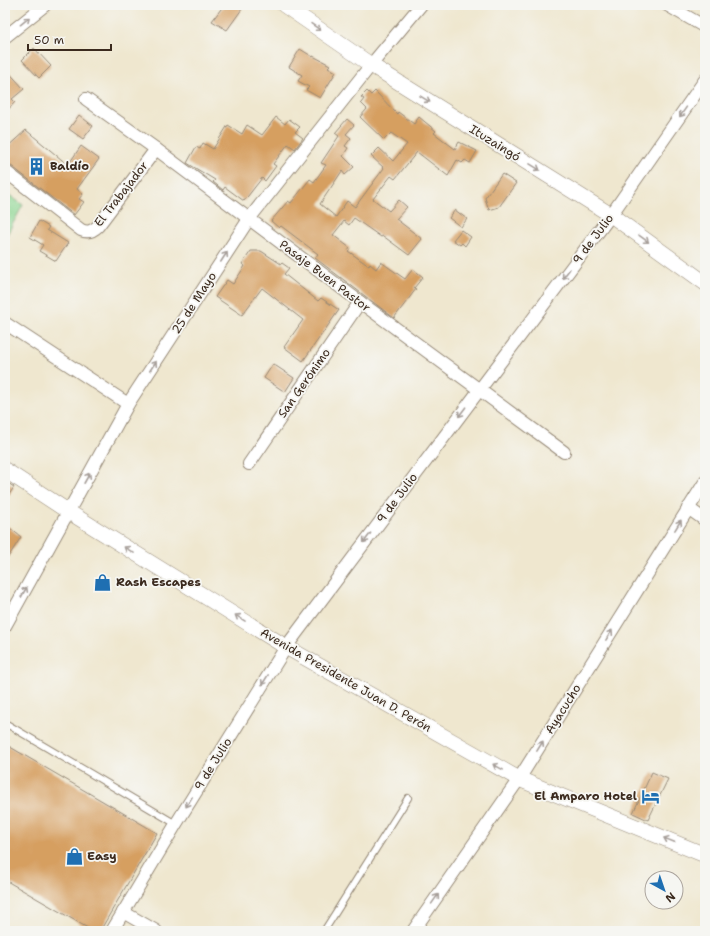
<svg xmlns="http://www.w3.org/2000/svg" width="710" height="936" viewBox="0 0 710 936" font-family="'Shantell Sans',sans-serif">
<style>
.green{fill:#8dd692;stroke:#648058}
.building{fill:#d69f61}
.lines{fill:none;stroke-linecap:round;stroke-linejoin:round}
.service-casing{stroke:#958876;stroke-width:8}
.minor-casing{stroke:#958876;stroke-width:14}
.tertiary-casing{stroke:#958876;stroke-width:16}
.service{stroke:#fff;stroke-width:6}
.minor{stroke:#fff;stroke-width:12}
.tertiary{stroke:#fff;stroke-width:15}
.oneway{stroke:#a79f9a}
.labels{text-anchor:middle;dominant-baseline:central;stroke-width:3.5;stroke-linejoin:round;paint-order:stroke}
.street-label{font-size:12px;fill:#3b2a1e;stroke:#f6f6f2}
.poi-label{font-size:12px;font-weight:bold;fill:#3b2a1e;stroke:#f6f6f2;text-anchor:start}
</style>
<rect width="100%" height="100%" fill="#f6f6f2"/>
<filter id="ink" filterUnits="userSpaceOnUse"><feTurbulence type="fractalNoise" baseFrequency=".025" numOctaves="2"/><feDisplacementMap in="SourceGraphic" scale="8" xChannelSelector="R" yChannelSelector="G"/><feConvolveMatrix kernelMatrix="1 2 1 2 8 2 1 2 1" color-interpolation-filters="sRGB"/></filter>
<filter id="wash" filterUnits="userSpaceOnUse"><feTurbulence type="fractalNoise" baseFrequency=".012" numOctaves="4" result="noise"/><feDisplacementMap in="SourceGraphic" scale="16" xChannelSelector="R" yChannelSelector="G"/><feGaussianBlur stdDeviation="0.9" result="paint"/><feColorMatrix in="noise" values="0 0 0 0 0 0 0 0 0 0 0 0 0 0 0 0 0 1.4 0 .05"/><feComposite in="paint" operator="in"/></filter>
<g filter="url(#wash)">
<rect width="100%" height="100%" fill="#efe7cf"/>
<path class="green" d="M5,192l18,13 -18,33z"/>
<g id="blocks">
<g class="building">
<path d="M224,5h10l8,4 -15,21 -15,-9z"/>
<path d="M34,48l17,18 -12,12 -17,-18z"/>
<path d="M300,49l13,8v-1l17,9 -2,2 8,5 -16,26 -14,-8 3,-3 -11,-6 4,-6 -13,-8z"/>
<path d="M5,68l19,21 -12,10 3,3 -10,11z"/>
<path d="M367,91l4,4 4,-4 22,23 1,-2 16,12 5,-7 17,14 -2,2 21,16 4,-7 18,9 -7,12 -5,-3 -3,3 -5,-3 -9,16 -31,-24 -22,27 -4,-3 -18,23 16,12 10,-11 8,7 -11,12 26,20 -13,16 -26,-19 -2,1 -27,-19 -5,7 -5,-4 -11,14 17,13 -2,3 21,15 1,-2 6,5 5,-7 24,17 8,-10 10,8 -9,11 2,1 -22,29 -79,-60 3,-4 -37,-28 -2,2 -8,-7 17,-20 3,2 19,-24 4,3 12,-17 -5,-2 18,-27 -4,-3 12,-14 7,6 -8,9 5,4 -6,8 3,2 -5,8 11,11 -9,8 -3,-4 -22,33 16,13 11,-16 8,6 29,-39 -13,-12 8,-8 14,13 14,-17 -16,-11 -7,7 -24,-23 7,-8 -6,-6 3,-4 -3,-2z"/>
<path d="M79,115l14,11 -10,13 -14,-10z"/>
<path d="M276,117l9,7 4,-5 11,8 -5,5 8,6 -8,11 -7,-5 -15,20 3,2 -11,15 -3,-3 -18,23 -19,-14 -2,3 -10,-8 2,-2 -28,-17 9,-16 4,2 3,-6 10,6 15,-24 14,9 5,-9 15,10z"/>
<path d="M26,130l42,35 13,-19 18,13 -22,30 6,5 -4,5 5,3 -10,13 -64,-50 -5,-1v-15z"/>
<path d="M502,174l14,9 -17,24 -10,3 -4,-12z"/>
<path d="M455,210l12,9 -6,8 -12,-9z"/>
<path d="M39,221l10,6 -2,3 21,13 -12,18 -17,-10 4,-6 -13,-8z"/>
<path d="M461,230l10,7 -6,9 -3,-3 -2,2 -7,-5z"/>
<path d="M251,251h10l20,13 1,-1 7,5 -5,6 34,27 3,-3 18,12 -36,51 -19,-14 19,-27 -41,-32 -20,27 -27,-18 12,-17 6,4 12,-18 -3,-2z"/>
<path d="M273,364l21,14 -9,14 -21,-14z"/>
<path d="M5,481l9,6 -9,14z"/>
<path d="M5,524l16,13 -16,25z"/>
<path d="M5,744l152,89 -57,98h-7l-88,-51z"/>
<path d="M652,772l16,7 -20,41 -15,-7z"/>
</g>
</g>
</g>
<g filter="url(#ink)">
<use href="#blocks" fill-opacity="0" stroke="#958876" stroke-width="1"/>
<g class="lines">
<defs>
<g id="service">
<path d="M5,723l171,101"/>
<path d="M324,931l84,-133"/>
</g>
<g id="minor">
<path d="M667,5l38,22"/>
<path d="M5,37l40,-32"/>
<path d="M86,99l70,50 204,153 204,150"/>
<path d="M5,171l76,59c7,3 12,1 17,-4l58,-77"/>
<path d="M5,323l123,81"/>
<path d="M249,464l111,-162"/>
<path d="M688,508l17,12"/>
<path d="M5,626l123,-222 121,-185 122,-154 50,-60"/>
<path d="M123,912l33,19"/>
<path d="M112,931l64,-107 110,-177 325,-432 94,-135"/>
<path d="M413,931l106,-152 186,-297"/>
</g>
<g id="tertiary">
<path d="M284,5l87,60 240,150 94,68"/>
<path d="M5,470l64,42 217,135 233,132 186,76"/>
</g>
</defs>
<use href="#service" class="service-casing"/>
<use href="#minor" class="minor-casing"/>
<use href="#tertiary" class="tertiary-casing"/>
<use href="#service" class="service"/>
<use href="#minor" class="minor"/>
<use href="#tertiary" class="tertiary"/>
</g>
<defs><path id="oneway-shaft" d="M-6 0H5M1.5-3L5.5 0L1.5 3" fill="none" stroke-width="1.6" stroke-linecap="round" stroke-linejoin="round"/></defs>
<g class="oneway">
<use href="#oneway-shaft" transform="translate(25 21) rotate(-39)"/>
<use href="#oneway-shaft" transform="translate(316 27) rotate(35)"/>
<use href="#oneway-shaft" transform="translate(425 99) rotate(32)"/>
<use href="#oneway-shaft" transform="translate(683 112) rotate(125)"/>
<use href="#oneway-shaft" transform="translate(535 167) rotate(32)"/>
<use href="#oneway-shaft" transform="translate(644 239) rotate(36)"/>
<use href="#oneway-shaft" transform="translate(224 257) rotate(-57)"/>
<use href="#oneway-shaft" transform="translate(566 274) rotate(127)"/>
<use href="#oneway-shaft" transform="translate(153 366) rotate(-57)"/>
<use href="#oneway-shaft" transform="translate(462 412) rotate(127)"/>
<use href="#oneway-shaft" transform="translate(87 478) rotate(-61)"/>
<use href="#oneway-shaft" transform="translate(678 525) rotate(-58)"/>
<use href="#oneway-shaft" transform="translate(367 538) rotate(127)"/>
<use href="#oneway-shaft" transform="translate(129 550) rotate(-148)"/>
<use href="#oneway-shaft" transform="translate(24 592) rotate(-61)"/>
<use href="#oneway-shaft" transform="translate(240 618) rotate(-148)"/>
<use href="#oneway-shaft" transform="translate(609 635) rotate(-58)"/>
<use href="#oneway-shaft" transform="translate(265 680) rotate(122)"/>
<use href="#oneway-shaft" transform="translate(540 746) rotate(-58)"/>
<use href="#oneway-shaft" transform="translate(498 767) rotate(-151)"/>
<use href="#oneway-shaft" transform="translate(189 802) rotate(122)"/>
<use href="#oneway-shaft" transform="translate(669 840) rotate(-158)"/>
<use href="#oneway-shaft" transform="translate(435 899) rotate(-55)"/>
</g>
</g>
<defs>
<symbol id="building-bare" viewBox="-9 -9 18 18"><path d="M-4-6H4V6H1V3H-1V6H-4ZM-2.5-4.3h1.7v1.8h-1.7ZM.8-4.3h1.7v1.8H.8ZM-2.5-1h1.7V.8h-1.7ZM.8-1h1.7V.8H.8Z" fill="#1f6fb2" stroke="#f6f6f2" stroke-width="2.5" paint-order="stroke"/></symbol>
<symbol id="shop-bare" viewBox="-9 -9 18 18"><path d="M-5-2.5h2.3a2.7 3.5 0 0 1 5.4 0H5L5.5 6h-11ZM-1.5-2.5h3a1.5 2.3 0 0 0-3 0Z" fill="#1f6fb2" stroke="#f6f6f2" stroke-width="2.5" paint-order="stroke"/></symbol>
<symbol id="hotel-bare" viewBox="-9 -9 18 18"><path d="M-6-4.5h1.5V1H6V5H4.5V3h-9V5H-6ZM-4 0a1.8 1.8 0 1 1 3.6 0ZM.5 0V-2.5h3Q6-2.5 6 0Z" fill="#1f6fb2" stroke="#f6f6f2" stroke-width="2.5" paint-order="stroke"/></symbol>
</defs>
<g fill-rule="evenodd">
<use href="#building-bare" x="24" y="154" width="25" height="25"/>
<use href="#shop-bare" x="90" y="570" width="25" height="25"/>
<use href="#hotel-bare" x="638" y="784" width="25" height="25"/>
<use href="#shop-bare" x="62" y="844" width="25" height="25"/>
</g>
<g class="labels">
<g class="street-label">
<text transform="translate(495 143) rotate(32)">Ituzaingó</text>
<text transform="translate(121 194) rotate(-52)">El Trabajador</text>
<text transform="translate(593 239) rotate(-53)">9 de Julio</text>
<text transform="translate(325 276) rotate(37)">Pasaje Buen Pastor</text>
<text transform="translate(194 303) rotate(-57)">25 de Mayo</text>
<text transform="translate(304 383) rotate(-55)">San Gerónimo</text>
<text transform="translate(397 498) rotate(-53)">9 de Julio</text>
<text transform="translate(346 680) rotate(30)">Avenida Presidente Juan D. Perón</text>
<text transform="translate(563 709) rotate(-58)">Ayacucho</text>
<text transform="translate(213 764) rotate(-58)">9 de Julio</text>
</g>
<g class="poi-label">
<text x="50" y="166">Baldío</text>
<text x="116" y="582">Rash Escapes</text>
<text x="637" y="796" text-anchor="end">El Amparo Hotel</text>
<text x="87" y="856">Easy</text>
</g>
</g>
<rect width="710" height="936" fill="none" stroke="#f6f6f2" stroke-width="20"/>
<g transform="translate(664 890) rotate(140)"><circle r="19" fill="#f6f6f2" stroke="#aba49d"/>
<path d="M0-3L7 15L0 10L-7 15Z" fill="#1f6fb2"/>
<text y="-6" font-size="11" font-weight="bold" text-anchor="middle" fill="#3b2a1e">N</text>
</g>
<path d="M28 44v6h83v-6" fill="none" stroke="#3b2a1e" stroke-width="2"/>
<text x="34" y="44" font-size="12" fill="#3b2a1e" stroke="#f6f6f2" stroke-width="3" paint-order="stroke">50 m</text>
</svg>
